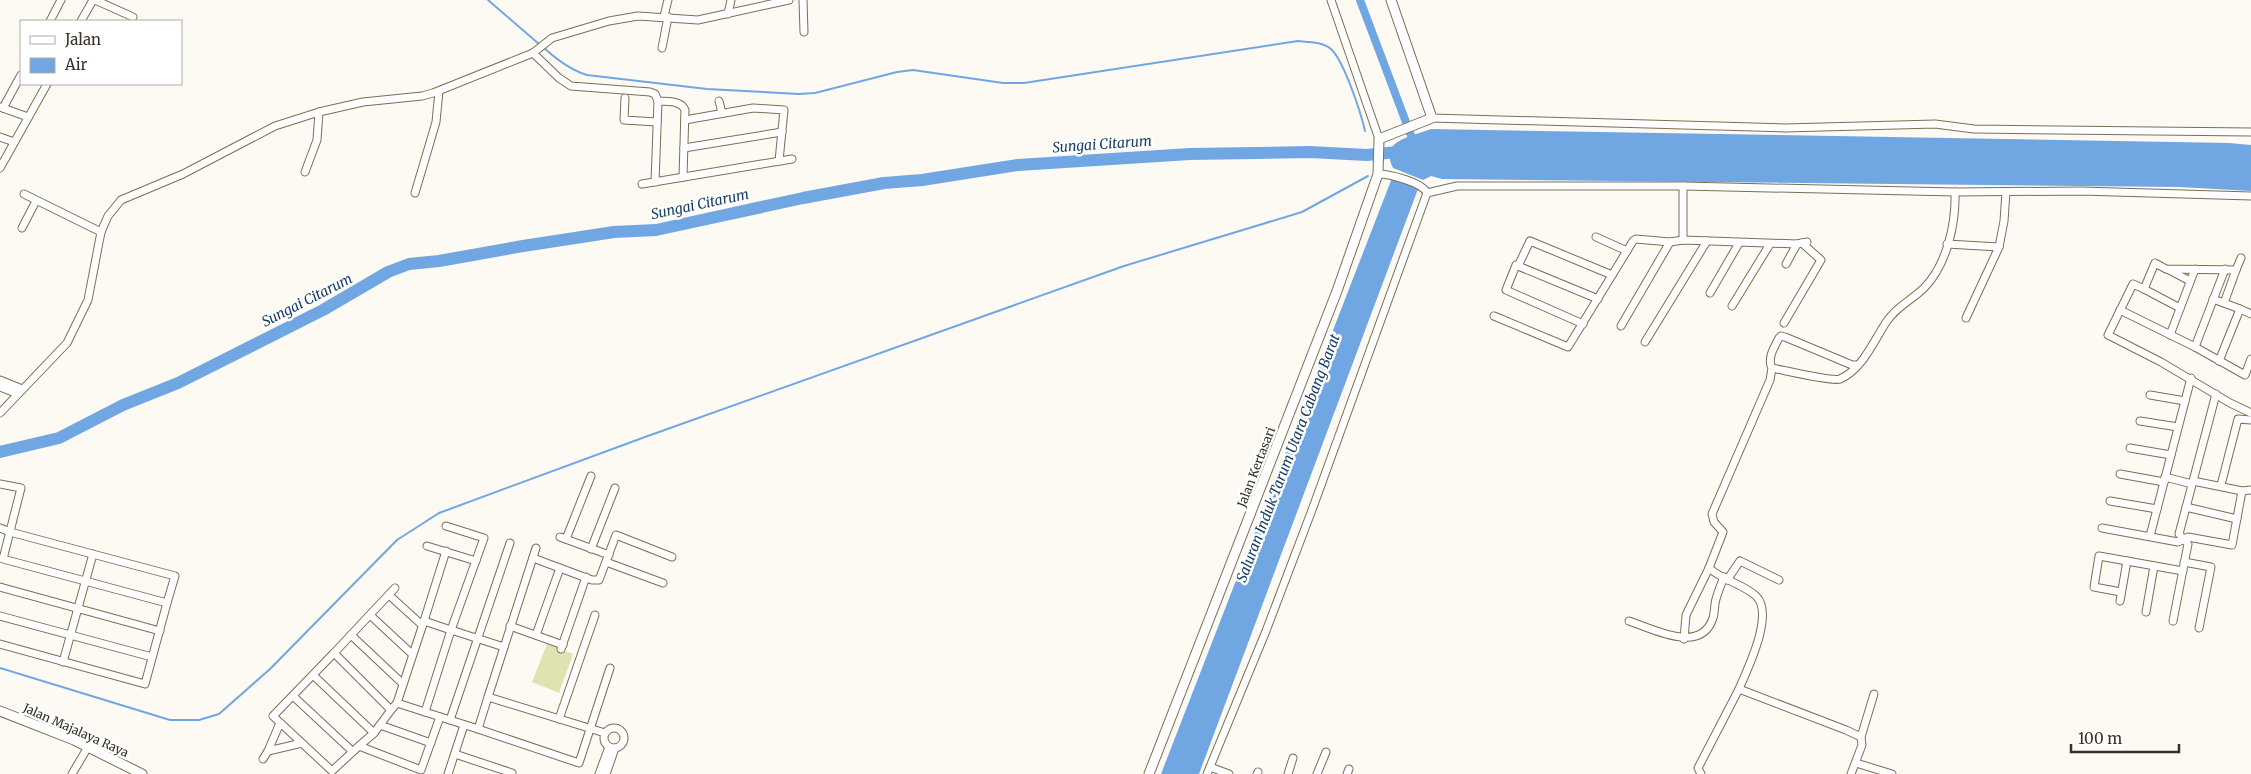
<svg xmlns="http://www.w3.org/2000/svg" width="2251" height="774" viewBox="0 0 2251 774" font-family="Merriweather,serif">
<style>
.green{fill:#dfe3b0}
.water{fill:#70a7e3}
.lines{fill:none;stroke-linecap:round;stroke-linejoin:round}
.stream{stroke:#70a7e3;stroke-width:2}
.canal{stroke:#70a7e3;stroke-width:8}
.river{stroke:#70a7e3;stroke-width:12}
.minor-casing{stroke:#7c6e54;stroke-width:9}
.tertiary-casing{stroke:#7c6e54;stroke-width:11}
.minor{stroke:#fff;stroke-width:7}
.tertiary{stroke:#fff;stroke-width:9}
.labels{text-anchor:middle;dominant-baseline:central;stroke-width:5;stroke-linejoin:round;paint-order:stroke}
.street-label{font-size:12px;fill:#373126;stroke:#fff}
.water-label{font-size:14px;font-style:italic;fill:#183f66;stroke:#fff}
</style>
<rect width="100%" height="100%" fill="#fdfaf4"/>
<path class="green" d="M547,644l26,10 -14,39 -27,-11z"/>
<g class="water">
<path d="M1431,129l798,14 22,2v46l-72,-4 -737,-8 -11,-3 -8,4 -30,-12c-14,-28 18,-31 38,-39z"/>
<path d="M1392,178l26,11 -219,585h-38z"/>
</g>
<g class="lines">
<g class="stream">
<path d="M488,0l51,44"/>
<path d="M543,47c13,12 27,23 44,28l120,14 92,5 16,-1 82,-21 16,-2 90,13h21l274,-42c10,1 25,1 33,8 13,12 30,64 34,82"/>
<path d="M0,668l170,52h29l20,-6 51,-45 127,-129 42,-27 206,-76 479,-171 178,-54 66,-36"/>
</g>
<path class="canal" d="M1360,0l55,146"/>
<path class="river" d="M0,452l59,-14 64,-33 55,-22 145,-73 65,-38 21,-8 30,-3 84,-15 91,-14 42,-2 147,-32 81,-15 38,-3 96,-15 172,-11 120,-2 57,3 40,-4"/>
<defs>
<g id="minor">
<path d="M95,0l38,17"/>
<path d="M803,0l1,32"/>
<path d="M1331,0l48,139"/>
<path d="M728,14l3,-14"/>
<path d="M664,16l4,-16"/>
<path d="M50,21l11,-21"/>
<path d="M81,21l12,-21"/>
<path d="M662,48l6,-31"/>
<path d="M533,53l26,25 12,8 79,6 5,2 3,7 -3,81"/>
<path d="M625,98l-1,22 33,2"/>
<path d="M658,101c9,1 23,-1 27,9l-2,67"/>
<path d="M719,101l3,12"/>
<path d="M0,107l28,10"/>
<path d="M3,108l18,-33"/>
<path d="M1432,118l353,10 150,-4 39,5 277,3"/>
<path d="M685,120l68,-12 31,2 -5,51"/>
<path d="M0,137l14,5"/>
<path d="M684,148l98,-16"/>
<path d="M0,168l47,-84"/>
<path d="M305,172l12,-32 2,-28"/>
<path d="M642,184l150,-25"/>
<path d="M415,193l21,-71 3,-31"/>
<path d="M1427,193l30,-7h226l272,6 126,-1 170,5"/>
<path d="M24,194l77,38"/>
<path d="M22,228l14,-27"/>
<path d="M1596,237l31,14"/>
<path d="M1683,240v-54"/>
<path d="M1947,244l52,3"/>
<path d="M2241,258l-5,12 -70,-1 -11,-6 -11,26 -11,-5 -25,51 53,27 69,41 21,10"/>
<path d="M1786,264l11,-20"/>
<path d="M1518,266l80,33"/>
<path d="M2169,270l21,11"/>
<path d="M2144,289l36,19"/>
<path d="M1710,293l29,-50"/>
<path d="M2213,299l27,10"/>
<path d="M2224,303l12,-33"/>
<path d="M1732,306l38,-62"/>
<path d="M2120,310l75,37 50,28 6,-16"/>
<path d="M1494,316l74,31 65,-106 3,-2 34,3 13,-2 114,4 10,-2"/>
<path d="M1966,318l33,-71 5,-26 2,-29"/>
<path d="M1784,323l37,-63 -19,-17"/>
<path d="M1583,324l-77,-34 10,-25 2,1 12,-25 82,34"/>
<path d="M1621,326l49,-84"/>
<path d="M2170,335l25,-66"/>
<path d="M1645,342l62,-101"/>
<path d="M2195,347l30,-78"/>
<path d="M2219,361l21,-52 11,5"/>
<path d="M1772,368c11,2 61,14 68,11 23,-10 34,-39 47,-58 10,-15 25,-21 37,-33 23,-23 32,-65 31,-96"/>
<path d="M0,380l22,9"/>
<path d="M0,387l18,7"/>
<path d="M2150,395l35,6"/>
<path d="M0,413l67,-70 21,-43 13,-68 7,-16 13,-16 62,-26 92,-48 44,-14 44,-10 59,-6 11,-3 100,-40 19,-15 57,-17 29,-5 60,4 91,-20"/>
<path d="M2140,421l38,6"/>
<path d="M2130,448l41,7"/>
<path d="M2120,474l44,8"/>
<path d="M2165,477l27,7"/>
<path d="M2193,481l49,10 9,-1"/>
<path d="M0,484l21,4 -18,71 164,44 8,-27 -165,-44 -10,-4"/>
<path d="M2221,485l17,-66 13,1"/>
<path d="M2110,501l47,8"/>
<path d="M2186,507l51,12"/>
<path d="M2102,528l76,14 10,-5 44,8 10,-54"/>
<path d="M2150,536l41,-158"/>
<path d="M560,537l49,18"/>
<path d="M566,539l25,-63"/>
<path d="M427,546l49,15"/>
<path d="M536,548l-48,149 117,36"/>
<path d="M591,549l24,-61"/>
<path d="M533,558l59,22h7l17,-45 56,22"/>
<path d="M606,562l57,21"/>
<path d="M2184,562l27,5 -12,61"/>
<path d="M1727,580l13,-19 39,19"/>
<path d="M0,587l160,44"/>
<path d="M395,588l-61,65 57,57 6,-7 28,9"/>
<path d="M2121,592l-27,-5 5,-31 84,15"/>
<path d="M389,595l33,30"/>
<path d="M2120,601l7,-40"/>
<path d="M2146,612l8,-46"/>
<path d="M370,615l42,39"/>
<path d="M0,616l152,41"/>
<path d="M424,621l22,-70"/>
<path d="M1629,621c24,8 72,34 84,-3 2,-6 1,-13 3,-19 2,-7 5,-15 8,-22"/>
<path d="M2173,621l15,-77 -9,-10 37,-140"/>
<path d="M510,626l53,19"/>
<path d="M351,635l51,48"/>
<path d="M536,635l24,-67"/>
<path d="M1684,639l2,-24 23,-47"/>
<path d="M0,644l145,40 22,-81"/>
<path d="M561,649l25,-72"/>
<path d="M334,653l-61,63 59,55 27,-25"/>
<path d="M63,662l30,-108"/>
<path d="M313,675l61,58"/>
<path d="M293,696l59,55"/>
<path d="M488,697l-10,32 -53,-17 26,-82 53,17"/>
<path d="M397,703l27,-82 27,9 33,-92 -38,-12"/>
<path d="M391,710l-17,23 -15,13 62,24 19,-53"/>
<path d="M559,719l36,-104"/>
<path d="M450,720l60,-177"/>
<path d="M280,723l-12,28 34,-8"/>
<path d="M380,725l51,18"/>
<circle cx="614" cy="738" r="10"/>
<path d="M478,729l101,34 31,-95"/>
<path d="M1861,737l13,-43"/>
<path d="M455,754l57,19"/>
<path d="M263,759l5,-8"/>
<path d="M1856,763l36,11"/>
<path d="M1210,767l19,7"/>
<path d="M72,774l16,-27"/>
<path d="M448,774l16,-49"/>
<path d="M599,774l10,-27"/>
<path d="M606,774l9,-26"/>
<path d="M1207,774l59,-143 46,-121 115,-317c-5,-11 -38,-19 -49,-19"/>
<path d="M1257,774l1,-2"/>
<path d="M1288,774l5,-16"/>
<path d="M1317,774l9,-22"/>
<path d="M1347,774l2,-5"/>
<path d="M1701,774l-3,-6 41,-79"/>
<path d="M1851,774l11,-29 -1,-8 -15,-7 -107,-41c8,-19 36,-75 17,-93 -13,-12 -34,-16 -47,-28l14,-36 -9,-10 -2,-8 58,-134 2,-12c-5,-9 2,-21 7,-30l2,-2 4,1 67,28h4"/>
</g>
<g id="tertiary">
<path d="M0,711l74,29 68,34"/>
<path d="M1149,774l188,-483 41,-117 1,-35 53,-21 -41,-118"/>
</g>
</defs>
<use href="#minor" class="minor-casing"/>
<use href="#tertiary" class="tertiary-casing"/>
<use href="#minor" class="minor"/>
<use href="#tertiary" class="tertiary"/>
</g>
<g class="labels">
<g class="street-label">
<text transform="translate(1256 467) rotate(-69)">Jalan Kertasari</text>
<text transform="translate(76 730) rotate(24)">Jalan Majalaya Raya</text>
</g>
<g class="water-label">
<text transform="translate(1102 144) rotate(-4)">Sungai Citarum</text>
<text transform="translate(700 204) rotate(-12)">Sungai Citarum</text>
<text transform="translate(307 300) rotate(-27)">Sungai Citarum</text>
<text transform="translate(1288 458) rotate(-69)">Saluran Induk Tarum Utara Cabang Barat</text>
</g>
</g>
<rect x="20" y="20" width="162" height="65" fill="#ffffff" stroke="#afada8"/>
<rect x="30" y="36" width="25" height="8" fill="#ffffff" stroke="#afada8"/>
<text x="65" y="45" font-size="15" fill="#373126">Jalan</text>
<rect x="30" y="58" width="25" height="15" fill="#70a7e3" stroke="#afada8"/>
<text x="65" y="70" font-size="15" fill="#373126">Air</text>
<path d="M2071 744v8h108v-8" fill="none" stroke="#373126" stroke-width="2.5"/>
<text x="2078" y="744" font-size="15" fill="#373126" stroke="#ffffff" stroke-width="4" paint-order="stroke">100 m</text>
</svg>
